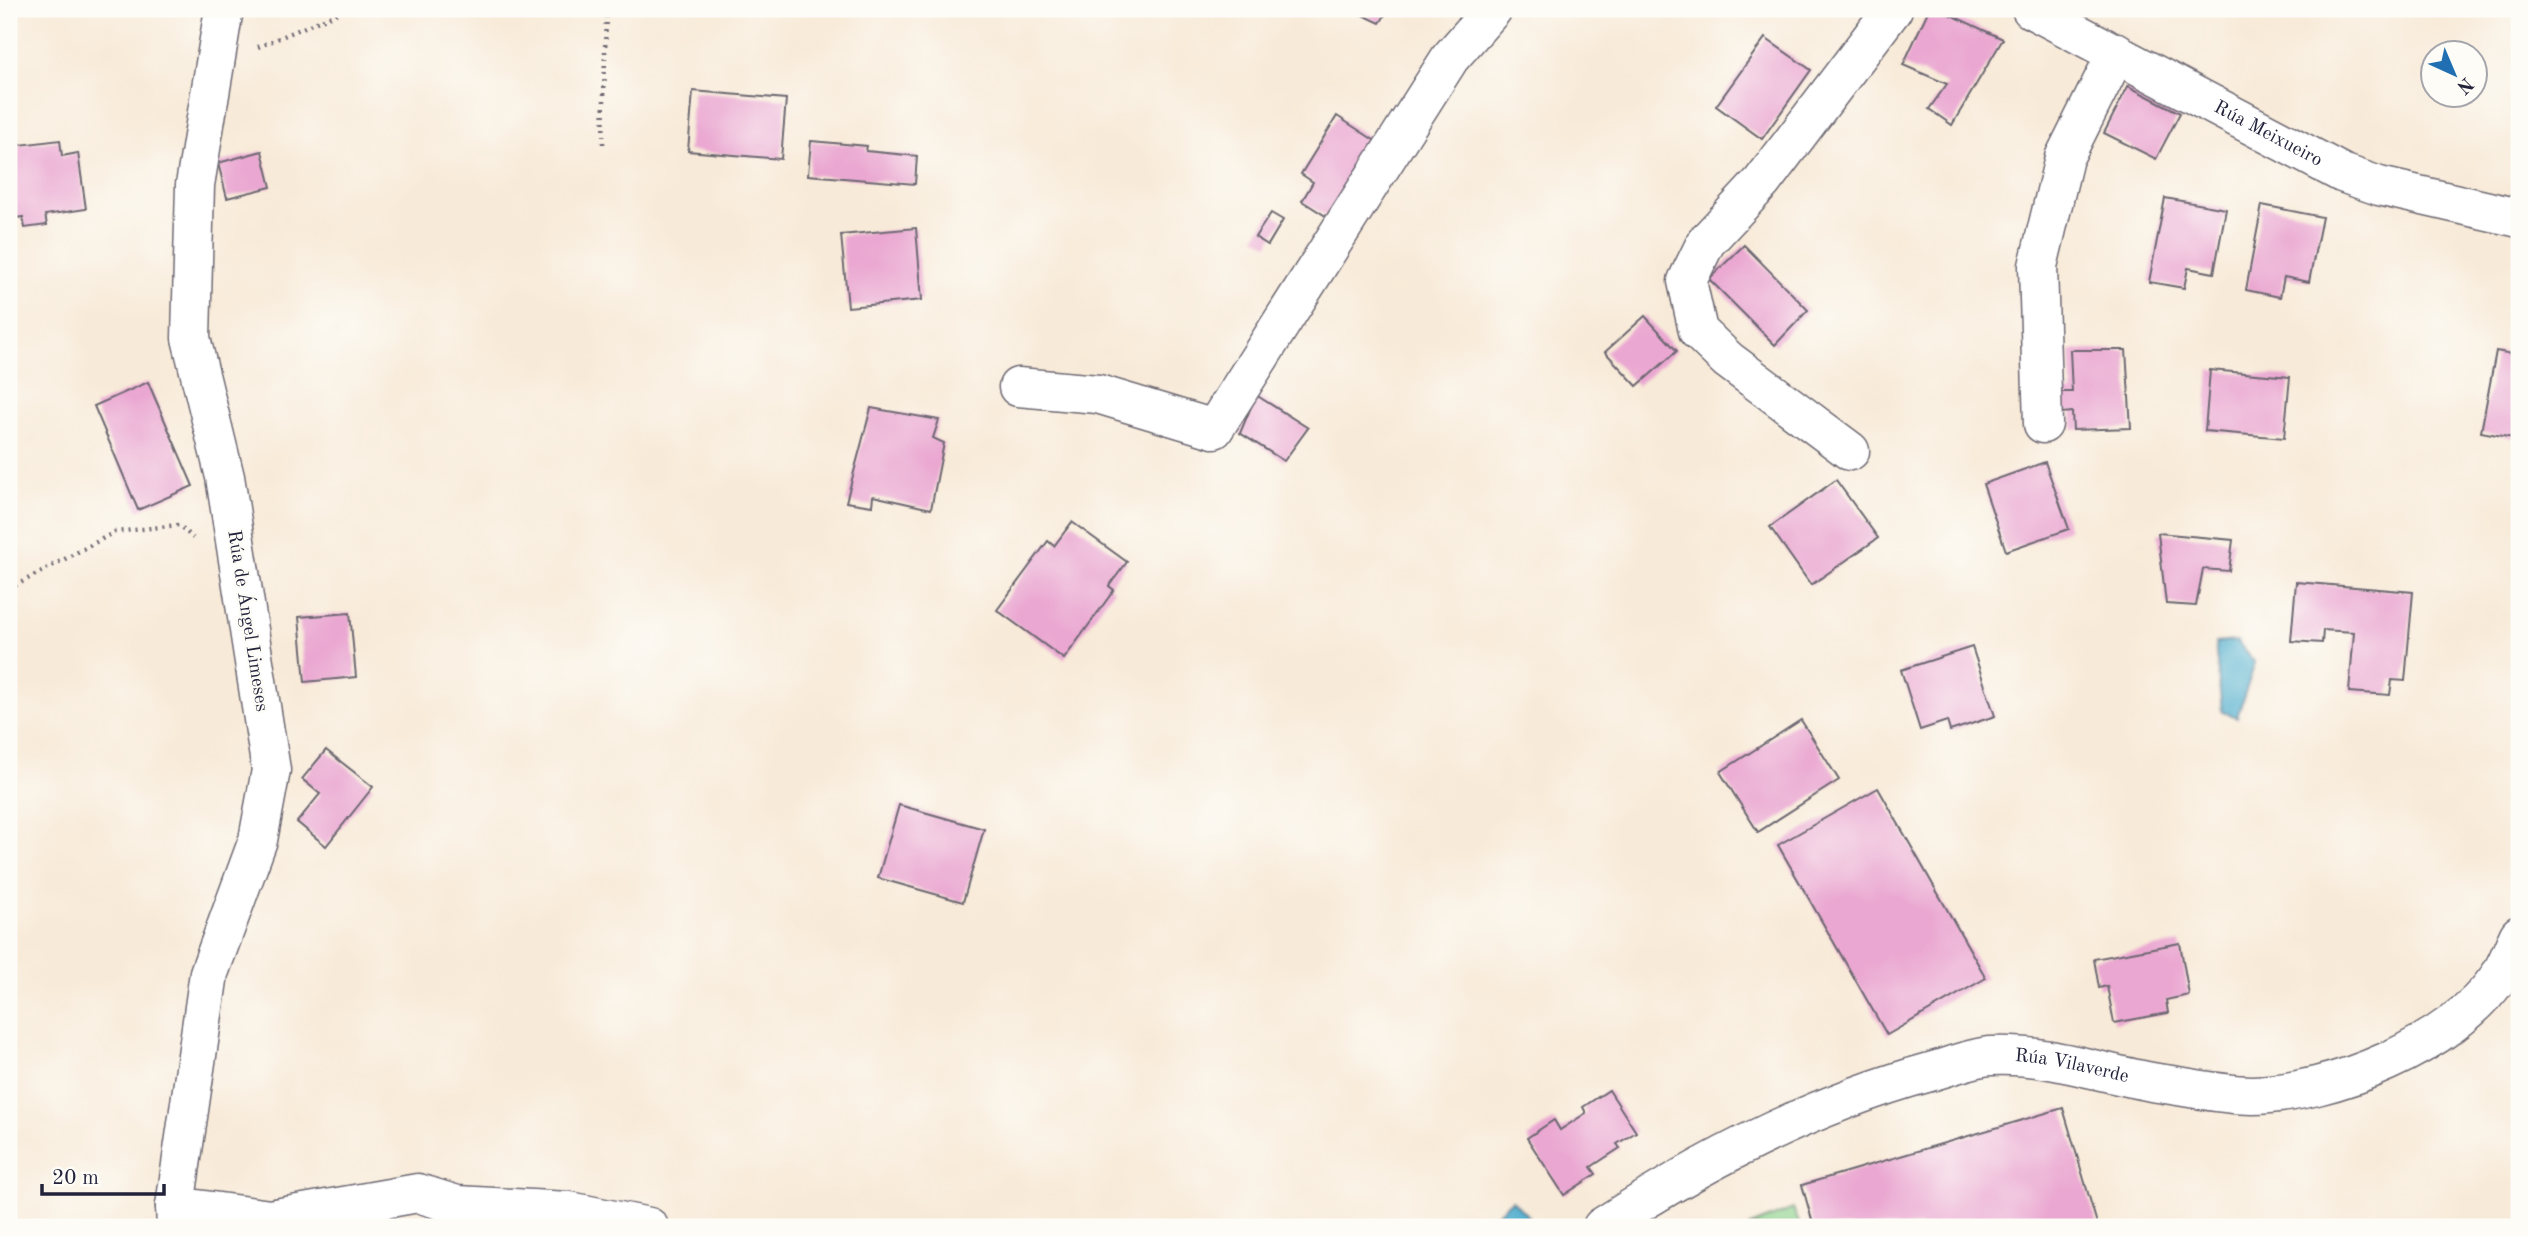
<svg xmlns="http://www.w3.org/2000/svg" width="2528" height="1236" viewBox="0 0 2528 1236" font-family="'Old Standard TT',serif">
<style>
.green{fill:#8bd08a;stroke:#567962;stroke-width:2}
.water{fill:#4fadcd;stroke:#386884;stroke-width:2}
.building{fill:#eaa7d1}
.lines{fill:none;stroke-linecap:round;stroke-linejoin:round}
.minor-casing{stroke:#6d6872;stroke-width:41}
.path{stroke:#6d6872;stroke-width:4.5;stroke-dasharray:2 5;stroke-linecap:butt}
.minor{stroke:#fff;stroke-width:38}
.labels{text-anchor:middle;dominant-baseline:central;stroke-width:5;stroke-linejoin:round;paint-order:stroke}
.street-label{font-size:19px;fill:#22223b;stroke:#fdfcf7}
</style>
<rect width="100%" height="100%" fill="#fdfcf7"/>
<filter id="ink" filterUnits="userSpaceOnUse"><feTurbulence type="fractalNoise" baseFrequency=".0143" numOctaves="2"/><feDisplacementMap in="SourceGraphic" scale="14" xChannelSelector="R" yChannelSelector="G"/><feConvolveMatrix kernelMatrix="1 2 1 2 8 2 1 2 1" color-interpolation-filters="sRGB"/></filter>
<filter id="wash" filterUnits="userSpaceOnUse"><feTurbulence type="fractalNoise" baseFrequency=".00686" numOctaves="4" result="noise"/><feDisplacementMap in="SourceGraphic" scale="28" xChannelSelector="R" yChannelSelector="G"/><feGaussianBlur stdDeviation="1.57" result="paint"/><feColorMatrix in="noise" values="0 0 0 0 0 0 0 0 0 0 0 0 0 0 0 0 0 1.4 0 .05"/><feComposite in="paint" operator="in"/></filter>
<g filter="url(#wash)">
<rect width="100%" height="100%" fill="#f8ead8"/>
<path class="green" d="M1793,1209l8,18h-53z"/>
<g class="water">
<path d="M2237,641l18,22 -18,54 -15,-5 -7,-69z"/>
<path d="M1512,1200l17,17 -10,10h-37z"/>
</g>
<g id="blocks">
<g class="building">
<path d="M1350,9h39l-9,14z"/>
<path d="M1929,9h9l65,30 -51,86 -23,-16 18,-25 -44,-19z"/>
<path d="M1765,38l46,32 -49,69 -46,-33z"/>
<path d="M2128,86l52,27 -24,46 -52,-26z"/>
<path d="M693,91l93,8 -5,60 -93,-8z"/>
<path d="M1337,116l40,26 -48,76 -27,-17 11,-19 -12,-8z"/>
<path d="M60,140l2,16 16,-3 8,56 -41,6 2,10 -22,3 -2,-11 -14,2v-55l5,-1 -3,-17z"/>
<path d="M811,141l56,5 -1,5 51,5 -2,28 -107,-9z"/>
<path d="M262,151l9,36 -44,11 -9,-35z"/>
<path d="M2165,198l61,11 -12,64 -26,-5 -4,20 -35,-6z"/>
<path d="M2262,205l60,12 -13,65 -25,-5 -4,20 -34,-7z"/>
<path d="M1271,213l12,7 -15,25 -13,-8z"/>
<path d="M916,228l6,72 -74,7 -7,-72z"/>
<path d="M1744,245l64,65 -33,35 -66,-66z"/>
<path d="M1645,316l32,35 -40,35 -32,-34z"/>
<path d="M2070,350h56l5,78 -58,2 -1,-18 -10,1 -3,-21h13z"/>
<path d="M2496,351l23,4v84l-38,-7z"/>
<path d="M2210,370l80,7 -6,61 -79,-7z"/>
<path d="M148,382l45,104 -55,24 -44,-104z"/>
<path d="M1256,395l52,33 -24,33 -44,-28z"/>
<path d="M871,408l68,12 -6,18 11,5 -13,66 -58,-13 -1,10 -26,-4z"/>
<path d="M2045,462l24,67 -63,22 -23,-67z"/>
<path d="M1836,480l42,58 -67,47 -41,-58z"/>
<path d="M1072,522l55,40 -18,24 5,4 -50,69 -67,-49 51,-69 6,5z"/>
<path d="M2158,533l75,7 -4,31 -26,-2 -7,37 -30,-2z"/>
<path d="M2296,582l117,10 -8,89 -13,-1 -2,15 -41,-3 5,-60 -31,-2 -1,13 -31,-2z"/>
<path d="M350,613l6,64 -51,5 -6,-65z"/>
<path d="M1972,647l23,69 -45,15 -3,-10 -27,9 -19,-60z"/>
<path d="M1801,720l38,60 -81,52 -38,-60z"/>
<path d="M326,750l47,37 -47,59 -29,-24 23,-28 -18,-15z"/>
<path d="M1878,788l108,190 -99,57 -109,-190z"/>
<path d="M899,805l85,24 -21,73 -85,-24z"/>
<path d="M2180,943l9,52 -23,5 2,13 -54,10 -7,-37 -8,2 -5,-29z"/>
<path d="M1609,1090l27,42 -19,12 3,4 -29,19 5,7 -32,21 -37,-57 27,-18 6,10 26,-17 -3,-6z"/>
<path d="M2063,1108l35,119h-284l-12,-42z"/>
</g>
</g>
</g>
<g filter="url(#ink)">
<use href="#blocks" fill-opacity="0" stroke="#6d6872" stroke-width="2"/>
<g class="lines">
<defs>
<g id="minor">
<path id="s1" d="M2031,9l311,164 37,13 140,32"/>
<path d="M1018,387l80,7 116,35 236,-371 43,-49"/>
<path d="M2043,424l-5,-158 26,-108 53,-106"/>
<path d="M1850,451l-122,-91 -30,-29 -11,-50 19,-39 56,-60 131,-173"/>
<path d="M175,1206l95,13 148,-26 39,12 112,6 80,16"/>
<path d="M176,1227l-1,-21 34,-233 49,-133 13,-70 -46,-293 -34,-139 4,-153 29,-176"/>
<path id="s2" d="M1602,1227c101,-66 212,-123 328,-155 19,-5 42,-15 61,-16 59,-3 111,18 167,27 30,4 64,12 94,12 80,-1 199,-50 246,-117 9,-13 14,-29 21,-43"/>
</g>
</defs>
<use href="#minor" class="minor-casing"/>
<g class="path">
<path d="M258,47l89,-38"/>
<path d="M603,144l3,-135"/>
<path d="M9,589l106,-57 64,-7 14,13"/>
</g>
<use href="#minor" class="minor"/>
</g>
</g>
<g class="labels">
<g class="street-label">
<text stroke="none"><textPath href="#s1" startOffset="268">Rúa Meixueiro</textPath></text>
<text transform="translate(247 621) rotate(81)">Rúa de Ángel Limeses</text>
<text stroke="none"><textPath href="#s2" startOffset="509">Rúa Vilaverde</textPath></text>
</g>
</g>
<rect width="2528" height="1236" fill="none" stroke="#fdfcf7" stroke-width="35"/>
<g transform="translate(2454 74) rotate(136)"><circle r="33" fill="#fdfcf7" stroke="#a5a5ac" stroke-width="2"/>
<path d="M0-5L12 26L0 18L-12 26Z" fill="#1f6fb2"/>
<text y="-10" font-size="19" font-weight="bold" text-anchor="middle" fill="#22223b">N</text>
</g>
<path d="M42 1184v10h122v-10" fill="none" stroke="#22223b" stroke-width="3.5"/>
<text x="52" y="1184" font-size="21" fill="#22223b" stroke="#fdfcf7" stroke-width="5" paint-order="stroke">20 m</text>
</svg>
